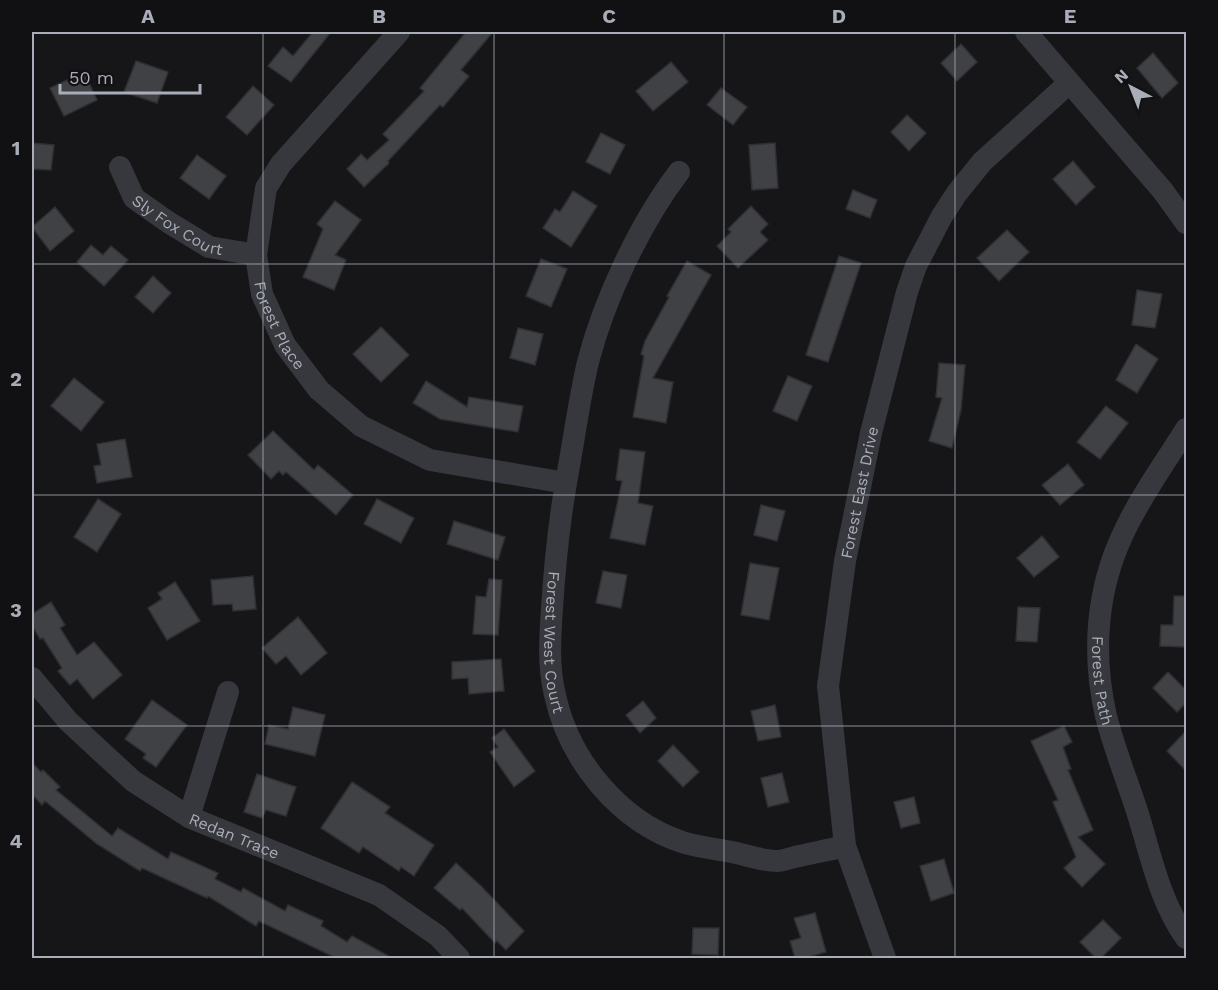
<svg xmlns="http://www.w3.org/2000/svg" width="1218" height="990" viewBox="0 0 1218 990" font-family="'Work Sans',sans-serif">
<style>
.building{fill:#404145;stroke:#303034;stroke-width:1.5}
.lines{fill:none;stroke-linecap:round;stroke-linejoin:round}
.minor{stroke:#37383d;stroke-width:22}
.grid{fill:none;stroke:#a8adb8;stroke-width:1.5;stroke-opacity:0.55}
.labels{text-anchor:middle;dominant-baseline:central;stroke-width:4.5;stroke-linejoin:round;paint-order:stroke}
.street-label{font-size:16px;fill:#a8adb8;stroke:#111113}
.neatline{fill:none;stroke:#a8adb8;stroke-width:2}
.grid-label{font-size:20px;text-anchor:middle;font-weight:bold;fill:#a8adb8}
</style>
<rect width="100%" height="100%" fill="#161618"/>
<g class="building">
<path d="M313,32h18l-40,50 -23,-16 15,-19 10,9z"/>
<path d="M466,32h27l-32,38 8,6 -26,31 -3,-2 -52,56 1,2 -25,24 -17,-18 14,-15 6,6 22,-20 -6,-6 41,-43 -4,-3z"/>
<path d="M961,44l16,18 -20,19 -16,-18z"/>
<path d="M1153,53l25,30 -16,15 -25,-30z"/>
<path d="M136,61l32,11 -11,31 -33,-11z"/>
<path d="M671,62l17,20 -35,29 -17,-20z"/>
<path d="M84,72l13,28 -33,16 -14,-28z"/>
<path d="M253,86l21,19 -27,30 -21,-18z"/>
<path d="M721,88l26,19 -14,18 -26,-20z"/>
<path d="M907,115l19,18 -17,18 -18,-19z"/>
<path d="M601,133l24,12 -15,29 -24,-12z"/>
<path d="M32,143l22,2 -3,25 -19,-1z"/>
<path d="M775,143l3,45 -26,2 -3,-45z"/>
<path d="M197,155l29,21 -17,23 -29,-21z"/>
<path d="M1073,161l22,26 -19,18 -23,-26z"/>
<path d="M853,190l24,10 -7,18 -24,-9z"/>
<path d="M573,191l24,15 -26,41 -28,-19 12,-19 5,3z"/>
<path d="M335,201l26,19 -26,35 11,5 -12,30 -31,-13 20,-48 -6,-5z"/>
<path d="M751,206l17,18 -8,8 8,8 -30,28 -21,-22 14,-14 -3,-3z"/>
<path d="M55,207l19,24 -24,20 -18,-24z"/>
<path d="M1007,230l22,22 -30,29 -22,-23z"/>
<path d="M91,245l12,10 8,-9 17,14 -24,26 -27,-24z"/>
<path d="M839,256l22,7 -33,99 -22,-7z"/>
<path d="M541,259l26,10 -16,38 -25,-11z"/>
<path d="M687,261l24,14 -58,103 20,4 -7,41 -33,-6 11,-61 -3,-2 4,-13 24,-44 -2,-1z"/>
<path d="M153,276l18,17 -18,20 -18,-16z"/>
<path d="M1137,290l25,4 -7,34 -23,-3z"/>
<path d="M381,327l28,28 -28,27 -28,-28z"/>
<path d="M518,328l25,6 -8,31 -25,-7z"/>
<path d="M1136,344l22,15 -21,34 -21,-13z"/>
<path d="M939,363l26,2 -4,45 -9,38 -23,-7 13,-43 -6,-1z"/>
<path d="M788,376l24,10 -15,35 -24,-10z"/>
<path d="M74,378l30,24 -23,29 -30,-25z"/>
<path d="M426,381l41,26 2,-10 54,9 -5,26 -78,-13 -27,-16z"/>
<path d="M1106,406l22,17 -28,36 -23,-17z"/>
<path d="M273,431l41,39 4,-5 35,30 -17,20 -50,-43 -3,3 -4,-4 -8,8 -23,-24z"/>
<path d="M125,439l7,38 -35,6 -3,-17 7,-1 -4,-21z"/>
<path d="M620,449l25,3 -7,51 15,3 -8,39 -35,-7 12,-57 -6,-1z"/>
<path d="M1068,464l16,21 -24,20 -18,-20z"/>
<path d="M98,499l23,15 -24,38 -23,-15z"/>
<path d="M377,499l37,19 -13,25 -37,-19z"/>
<path d="M761,505l24,6 -8,30 -23,-6z"/>
<path d="M454,521l51,16 -7,23 -51,-16z"/>
<path d="M1042,536l17,21 -25,20 -17,-19z"/>
<path d="M750,563l29,5 -10,52 -28,-5z"/>
<path d="M603,571l24,4 -6,33 -25,-5z"/>
<path d="M253,576l3,33 -23,2 -1,-7 -19,1 -2,-25z"/>
<path d="M489,579l13,1 -4,55 -25,-1 3,-38 10,1z"/>
<path d="M175,582l25,39 -33,19 -19,-32 14,-9 -4,-6z"/>
<path d="M1174,596h12v51l-26,-1 1,-21h12z"/>
<path d="M51,602l14,23 -5,3 17,27 17,-13 28,33 -29,24 -16,-20 -7,6 -12,-14 4,-3 -19,-30 -3,1 -8,-14v-11z"/>
<path d="M1018,607l22,1 -3,34 -21,-1z"/>
<path d="M298,617l29,36 -26,22 -15,-19 -10,8 -14,-16z"/>
<path d="M501,659l3,32 -35,3 -1,-16 -16,1v-17z"/>
<path d="M1168,672l18,18v13l-9,9 -24,-24z"/>
<path d="M152,700l35,25 -31,42 -13,-9 3,-4 -21,-15z"/>
<path d="M643,701l13,17 -16,15 -14,-18z"/>
<path d="M775,705l6,32 -23,4 -7,-30z"/>
<path d="M293,707l32,8 -10,41 -50,-12 4,-19 19,4z"/>
<path d="M1064,726l8,16 -9,5 8,22 -3,1 25,60 -15,7 27,27 -23,23 -18,-19 12,-11 -23,-55 5,-2 -27,-59z"/>
<path d="M504,729l31,42 -21,16 -24,-35 8,-5 -6,-9z"/>
<path d="M1186,731v40l-19,-20z"/>
<path d="M673,745l26,27 -16,15 -25,-26z"/>
<path d="M32,763l9,9 2,-2 17,17 -4,3 56,46 6,-8 50,31 3,-7 47,21 -3,6 26,13 2,-4 42,23 3,-6 35,16 -2,5 26,16 5,-6 40,22h-56l-77,-37 -3,5 -48,-30 -1,2 -65,-30 -2,3 -43,-27 -52,-43 -3,4 -10,-11z"/>
<path d="M782,773l7,29 -21,5 -7,-29z"/>
<path d="M257,774l39,13 -10,29 -20,-6 -4,8 -18,-6z"/>
<path d="M352,782l38,25 -5,6 49,32 -20,31 -13,-9 -2,4 -36,-24 -4,6 -38,-25z"/>
<path d="M914,797l6,26 -19,5 -7,-26z"/>
<path d="M944,859l10,34 -23,8 -11,-35z"/>
<path d="M456,863l25,23 43,45 -18,19 -9,-9 -2,2 -33,-35 -2,2 -26,-22z"/>
<path d="M815,913l11,39 -21,6h-10l-5,-17 11,-3 -7,-20z"/>
<path d="M1103,920l18,18 -20,20h-5l-16,-16z"/>
<path d="M693,928h26l-1,27 -26,-1z"/>
</g>
<g class="lines">
<g class="minor">
<path id="s1" d="M399,32l-118,132 -15,24 -10,67 6,39 23,51 34,45 42,36 69,34 136,23"/>
<path d="M1026,32l137,159 23,32"/>
<path id="s2" d="M120,167l14,31 34,24 41,25 47,8"/>
<path id="s3" d="M679,172c-39,51 -75,128 -91,190 -8,34 -13,70 -19,104 -9,47 -14,95 -17,142 -2,29 -4,59 3,87 14,65 64,126 127,147 16,5 34,7 50,10 14,3 31,9 45,9 6,0 13,-3 18,-4 17,-4 34,-7 50,-11"/>
<path id="s4" d="M1186,429c-21,34 -46,68 -63,105 -27,57 -31,121 -17,182 8,32 21,64 31,95 14,44 22,89 49,127"/>
<path id="s5" d="M32,678l36,43 65,60 56,36 190,78 59,41 21,22"/>
<path d="M189,817l39,-125"/>
<path id="s6" d="M885,958l-40,-112 -17,-160 17,-125 26,-128 36,-141 9,-26 26,-50 15,-23 25,-31 87,-79"/>
</g>
</g>
<path class="grid" d="M263,32v926M494,32v926M724,32v926M955,32v926M32,264h1154M32,495h1154M32,726h1154"/>
<g class="labels">
<g class="street-label">
<text stroke="none"><textPath href="#s2" startOffset="86">Sly Fox Court</textPath></text>
<text stroke="none"><textPath href="#s1" startOffset="348">Forest Place</textPath></text>
<text stroke="none"><textPath href="#s6" startOffset="476">Forest East Drive</textPath></text>
<text stroke="none"><textPath href="#s3" startOffset="495">Forest West Court</textPath></text>
<text stroke="none"><textPath href="#s4" startOffset="273">Forest Path</textPath></text>
<text stroke="none"><textPath href="#s5" startOffset="260">Redan Trace</textPath></text>
</g>
</g>
<rect width="1218" height="990" fill="none" stroke="#111113" stroke-width="66"/>
<g transform="translate(1131 87) rotate(318)" stroke="#111113" stroke-width="4.5" paint-order="stroke">
<path d="M0-4.5L10 22L0 15L-10 22Z" fill="#a8adb8"/>
<text y="-9" font-size="16" font-weight="bold" text-anchor="middle" fill="#a8adb8">N</text>
</g>
<path d="M60 84v9h140v-9" fill="none" stroke="#a8adb8" stroke-width="3"/>
<text x="69" y="84" font-size="18" fill="#a8adb8" stroke="#111113" stroke-width="4.5" paint-order="stroke">50 m</text>
<rect x="33" y="33" width="1152" height="924" class="neatline"/>
<g class="grid-label">
<text x="148" y="23">A</text>
<text x="379" y="23">B</text>
<text x="609" y="23">C</text>
<text x="839" y="23">D</text>
<text x="1070" y="23">E</text>
<text x="16" y="155">1</text>
<text x="16" y="386">2</text>
<text x="16" y="617">3</text>
<text x="16" y="848">4</text>
</g>
</svg>
